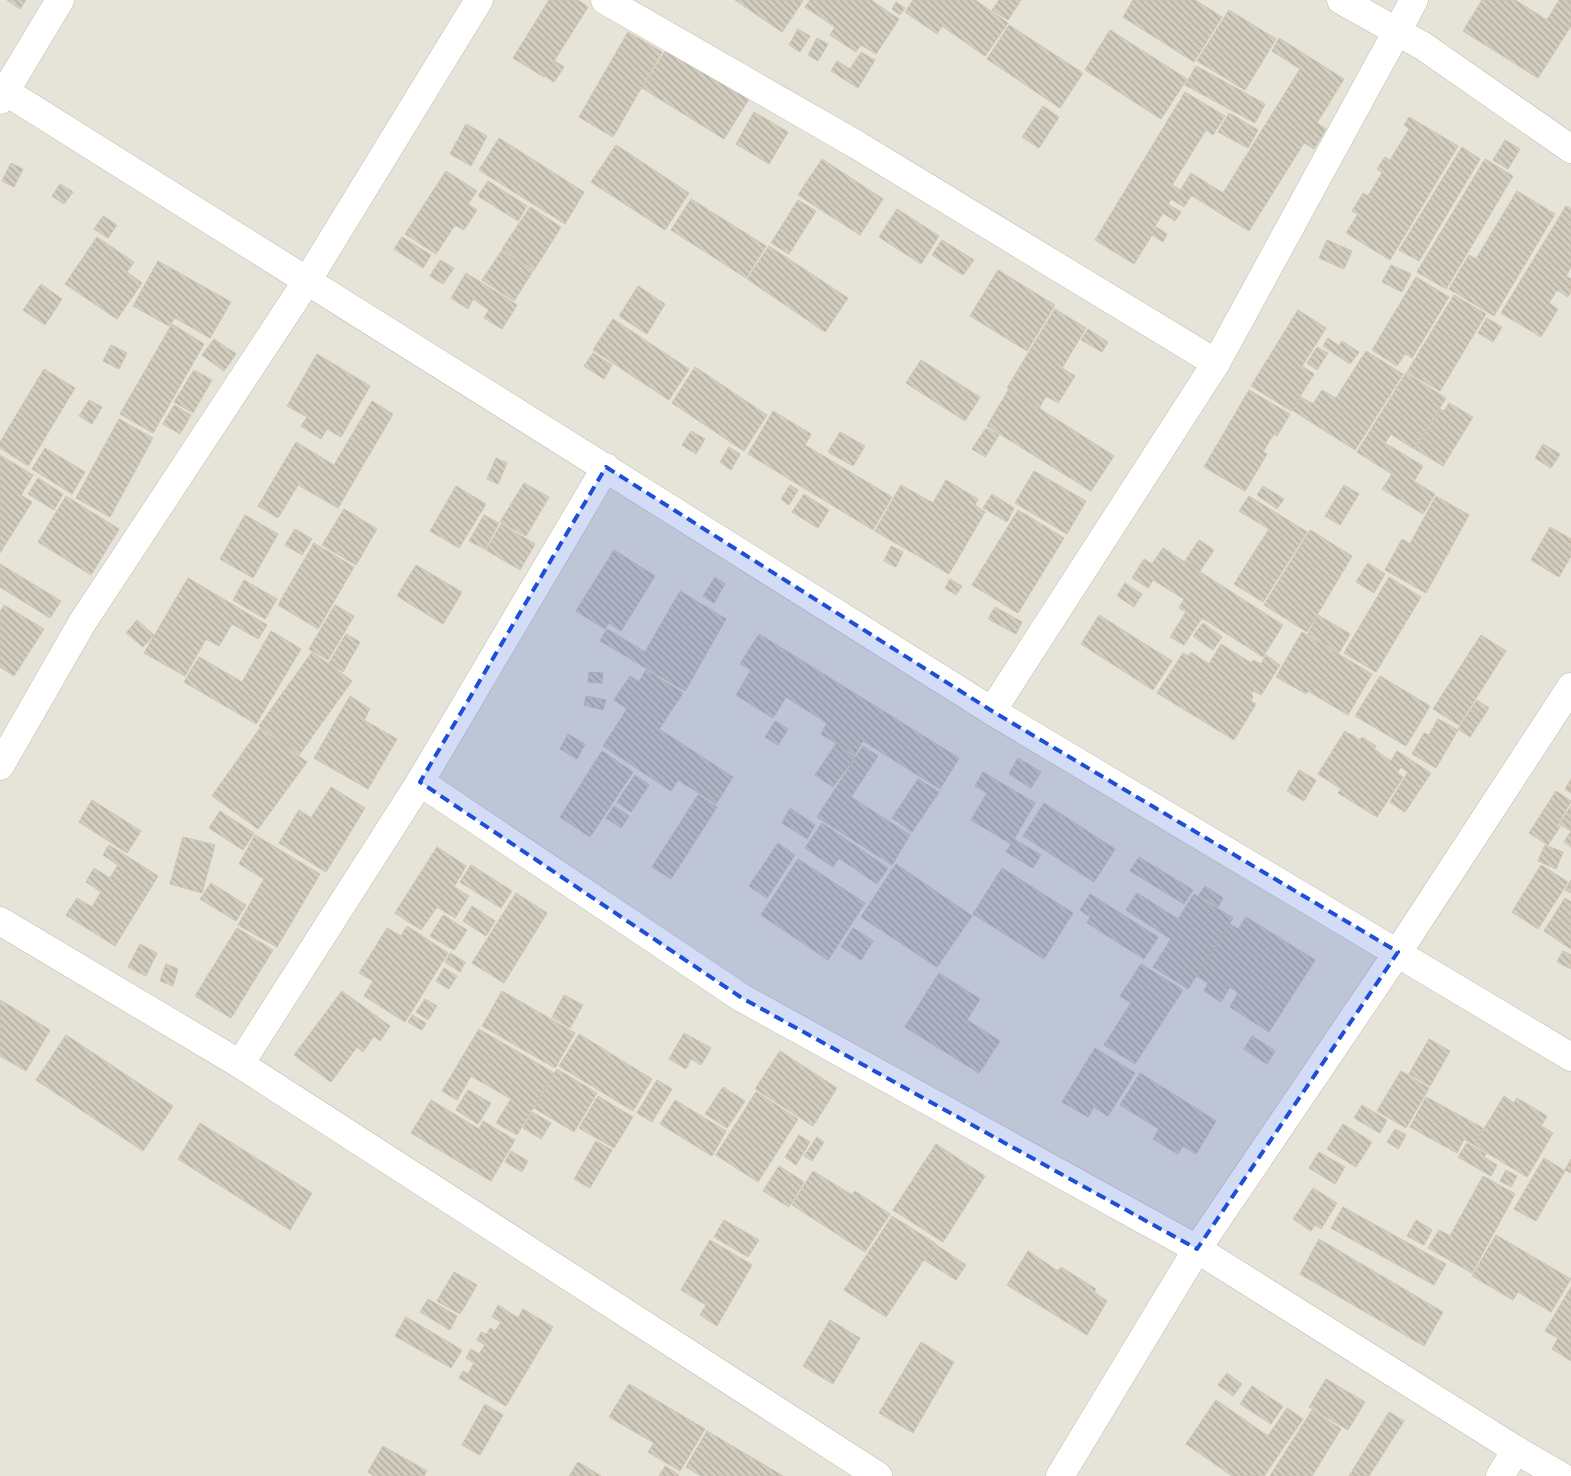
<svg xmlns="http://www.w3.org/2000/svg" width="1571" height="1476" viewBox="0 0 1571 1476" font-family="'Roboto Condensed',sans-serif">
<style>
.residential{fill:#e6e3d8}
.building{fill:url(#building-back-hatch);stroke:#cdc5b3}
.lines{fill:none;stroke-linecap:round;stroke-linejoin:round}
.minor-casing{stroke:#c0bcaf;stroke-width:29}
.tertiary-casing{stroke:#c0bcaf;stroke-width:29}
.minor{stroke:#fff;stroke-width:28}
.tertiary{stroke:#fff;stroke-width:28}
.marked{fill:#1d4ed8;fill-opacity:0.2;stroke:#1d4ed8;stroke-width:4;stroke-dasharray:10 6;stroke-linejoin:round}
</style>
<defs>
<pattern id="building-back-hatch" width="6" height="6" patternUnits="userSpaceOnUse" patternTransform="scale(1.25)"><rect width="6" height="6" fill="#d3cdbf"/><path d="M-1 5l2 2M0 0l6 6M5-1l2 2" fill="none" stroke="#ada89c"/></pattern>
</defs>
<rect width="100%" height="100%" fill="#f3f1e9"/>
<rect class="residential" x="0" y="0" width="1571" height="1476"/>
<g class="building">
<path d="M7,0h19l-6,9z"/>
<path d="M549,0h29l10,7 -44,70 -31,-19z"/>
<path d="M735,0h66l2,1 -21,31z"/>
<path d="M810,0h61l28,19 -23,35 -15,-9 -5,7 -26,-17 5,-8 -30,-20z"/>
<path d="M913,0h62l33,23 -23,33 -43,-30 -5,8 -32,-22z"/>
<path d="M999,0h22l-13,20 -16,-10z"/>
<path d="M1133,0h62l27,17 -28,45 -71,-45z"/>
<path d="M1482,0h33l32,20 12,-20h12v26l-33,52 -75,-47z"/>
<path d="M896,2l9,6 -5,7 -8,-6z"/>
<path d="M1229,10l47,29 -31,51 -48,-29z"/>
<path d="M1009,25l74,48 -23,35 -73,-49z"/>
<path d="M798,29l12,7 -10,16 -11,-7z"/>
<path d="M1110,30l77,49 -26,40 -76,-49z"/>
<path d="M628,32l34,20 -49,85 -34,-20z"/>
<path d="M817,38l11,6 -10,17 -10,-6z"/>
<path d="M1279,38l65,41 -27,44 9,6 -12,20 -10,-6 -55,88 -68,-42 10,-16 32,20 77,-124 -28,-18z"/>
<path d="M667,48l82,51 -25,40 -82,-51z"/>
<path d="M861,52l14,8 -17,28 -27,-17 6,-10 13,8z"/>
<path d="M555,61l9,6 -10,15 -9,-6z"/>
<path d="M1196,66l69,38 -10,19 -70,-38z"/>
<path d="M1185,92l40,24 -12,19 -7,-5 -34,55 19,11 -7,11 -13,-8 -3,5 13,8 -6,9 -12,-8 -8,13 12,8 -4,8 -11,-7 -18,29 -39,-24z"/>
<path d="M1043,106l16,11 -20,31 -17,-11z"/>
<path d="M754,112l34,20 -19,32 -33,-20z"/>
<path d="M1229,113l29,17 -10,18 -30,-16z"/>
<path d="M1409,117l49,29 -68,114 -44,-27 12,-19 -6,-3 11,-18 5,3 14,-23 -5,-4 8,-12 5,3 19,-31 -5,-4z"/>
<path d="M466,124l21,12 -16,30 -21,-12z"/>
<path d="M499,138l85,54 -19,32 -86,-54z"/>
<path d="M1505,140l15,9 -12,20 -15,-9z"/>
<path d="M616,145l73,48 -24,37 -74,-48z"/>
<path d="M1462,147l18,12 -61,102 -20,-11z"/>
<path d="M822,159l61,40 -23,36 -62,-40z"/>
<path d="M1485,159l28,17 -67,113 -29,-17z"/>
<path d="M11,163l12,6 -9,18 -12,-6z"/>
<path d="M446,171l31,20 -9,13 9,6 -13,20 -9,-5 -19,29 -31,-20z"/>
<path d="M488,181l39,25 -9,15 -40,-25z"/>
<path d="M60,184l13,8 -9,12 -12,-8z"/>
<path d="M1517,191l38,23 -61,102 -45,-27 20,-34 7,4z"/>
<path d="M691,199l75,47 -20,32 -75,-48z"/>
<path d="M798,200l18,11 -27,43 -18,-11z"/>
<path d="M1566,206l5,3v58l-5,9 5,3v12l-3,6 -11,-7 -8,13 9,6 -17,28 -40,-24z"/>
<path d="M530,207l31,20 -27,43 -32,-21z"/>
<path d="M897,209l42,27 -18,28 -42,-27z"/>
<path d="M103,216l14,9 -9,13 -14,-9z"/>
<path d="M97,237l37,25 -7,10 15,11 -25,36 -52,-35z"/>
<path d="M402,237l29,18 -8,13 -29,-19z"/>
<path d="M942,240l32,20 -11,15 -31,-20z"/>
<path d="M1327,240l25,11 -8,18 -25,-11z"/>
<path d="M769,246l79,52 -23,34 -78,-53z"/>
<path d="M502,250l31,21 -19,30 -32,-21z"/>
<path d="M440,260l14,8 -11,16 -13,-8z"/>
<path d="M158,261l73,41 -21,36 -35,-20 -6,8 -36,-20z"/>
<path d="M1391,265l20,9 -9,18 -20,-10z"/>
<path d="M998,270l57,35 -28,46 -57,-35z"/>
<path d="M466,273l51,32 -15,24 -18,-11 5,-8 -16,-11 -5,10 -17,-11z"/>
<path d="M1416,277l33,20 -37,61 -7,-4 -8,12 -25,-16z"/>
<path d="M41,284l21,15 -17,26 -22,-15z"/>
<path d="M638,286l27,18 -18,30 -28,-18z"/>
<path d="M1454,295l32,19 -46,77 -33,-19z"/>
<path d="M1055,309l31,19 -24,40 13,8 -17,27 -12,-7 -7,12 -32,-20z"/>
<path d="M1298,310l28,18 -24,38 12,8 -23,37 -40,-25z"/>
<path d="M1487,318l15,9 -9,15 -15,-9z"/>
<path d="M613,319l76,50 -20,31 -76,-50z"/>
<path d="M172,324l32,20 -51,89 -33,-19z"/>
<path d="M1088,329l20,13 -6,10 -21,-12z"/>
<path d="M1328,338l11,8 3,-5 17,11 -9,12 -27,-18z"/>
<path d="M214,339l22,15 -12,17 -22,-16z"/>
<path d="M111,345l16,8 -8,16 -16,-8z"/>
<path d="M1317,347l11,6 -11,17 -10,-7z"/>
<path d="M1366,351l37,23 -48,76 -63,-40 9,-13 12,7 9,-14 14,8z"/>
<path d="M593,353l19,12 -8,14 -20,-13z"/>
<path d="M317,354l53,32 -29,51 -14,-8 -6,10 -20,-13 6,-9 -20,-11z"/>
<path d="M921,360l59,37 -15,24 -59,-38z"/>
<path d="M695,367l72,48 -23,36 -72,-48z"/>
<path d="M44,369l31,19 -47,78 -28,-18v-6z"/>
<path d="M194,370l18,10 -19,33 -19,-11z"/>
<path d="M1406,373l40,25 -32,51 -23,-15 -6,9 38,23 -9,15 21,13 -12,20 -41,-25 10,-15 -35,-22z"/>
<path d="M1009,389l105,67 -23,35 -104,-65z"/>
<path d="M1249,390l41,24 -13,22 -3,-2 -11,18 4,2 -22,37 -41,-24z"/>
<path d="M89,400l13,7 -10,17 -13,-8z"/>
<path d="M372,401l21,13 -55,94 -40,-23 -20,33 -20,-12 38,-64 38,23z"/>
<path d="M1449,403l24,14 -30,49 -28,-17 25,-40 4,2z"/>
<path d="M174,405l17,10 -11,19 -17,-10z"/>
<path d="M773,411l38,23 -6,11 87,52 -19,33 -125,-76z"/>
<path d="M119,419l34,19 -43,79 -34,-19z"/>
<path d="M986,428l13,7 -14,22 -13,-8z"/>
<path d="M691,431l14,8 -9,15 -14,-9z"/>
<path d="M840,432l25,14 -12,20 -25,-14z"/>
<path d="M1543,444l17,10 -9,14 -16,-10z"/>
<path d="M729,447l11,7 -9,16 -11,-8z"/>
<path d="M45,448l40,24 -13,22 -40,-25z"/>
<path d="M0,455l33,20 -12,20 11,7 -32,51z"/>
<path d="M496,458l11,5 -9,21 -11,-5z"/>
<path d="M1034,471l52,30 -19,33 -52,-31z"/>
<path d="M38,478l25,16 -9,16 -26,-16z"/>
<path d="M946,480l32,19 -3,6 10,7 -36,62 -74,-43 26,-46 32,18z"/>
<path d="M524,483l25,14 -23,39 -26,-14z"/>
<path d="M790,485l8,5 -9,15 -8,-6z"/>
<path d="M1344,485l15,9 -19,31 -15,-9z"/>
<path d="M456,486l30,18 -27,44 -29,-17z"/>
<path d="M1263,486l21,13 -7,10 -20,-14z"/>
<path d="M804,494l25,16 -11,18 -26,-16z"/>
<path d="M992,494l22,14 -7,14 -24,-14z"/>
<path d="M66,496l53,33 -28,46 -53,-33z"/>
<path d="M1249,496l58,36 -44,70 -29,-18 35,-55 -30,-18z"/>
<path d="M1436,496l33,19 -43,78 -41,-23 17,-31 8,5z"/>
<path d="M344,509l33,20 -21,36 -34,-20z"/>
<path d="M1018,510l46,28 -46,75 -46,-28z"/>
<path d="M245,515l33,19 -25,44 -33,-19z"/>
<path d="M484,515l15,8 -14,26 -16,-8z"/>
<path d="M501,524l34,20 -15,26 -34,-20z"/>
<path d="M1550,527l21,12v17l-12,21 -28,-17z"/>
<path d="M295,529l17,10 -10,16 -17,-10z"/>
<path d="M1310,530l42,26 -45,76 -43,-27z"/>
<path d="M1199,540l15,10 -14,21 -15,-10z"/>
<path d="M314,543l40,24 -36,62 -40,-24z"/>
<path d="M891,546l12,6 -7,15 -12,-6z"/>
<path d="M1163,548l120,77 -20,32 -61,-39 -18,27 -14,-8 16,-25 -7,-4 5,-9 -31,-19 -5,8 -16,-10 12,-19 8,5z"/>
<path d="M614,550l41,26 -34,55 -12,-8 -4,6 -29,-18z"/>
<path d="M1368,563l17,11 -11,19 -18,-11z"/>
<path d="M0,564l61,37 -11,17 -50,-31z"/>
<path d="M416,565l46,27 -19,32 -46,-28z"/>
<path d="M715,577l10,7 -11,19 -11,-7z"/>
<path d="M1389,577l32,20 -45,75 -32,-19z"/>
<path d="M188,578l79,47 -9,14 -26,-15 -13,22 -13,-7 -21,37 -41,-23z"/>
<path d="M950,579l12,7 -6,9 -11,-7z"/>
<path d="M244,580l33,19 -12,20 -32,-19z"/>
<path d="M1125,583l17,11 -8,13 -17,-11z"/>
<path d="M680,591l46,28 -41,72 -85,-50 7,-12 38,23z"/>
<path d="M4,605l40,24 -30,47 -14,-9v-55z"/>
<path d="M335,605l19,11 -26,44 -19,-11z"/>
<path d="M995,607l27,15 -6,12 -28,-15z"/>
<path d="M1099,615l73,46 -19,29 -72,-46z"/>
<path d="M1318,615l32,19 -11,19 -31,-19z"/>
<path d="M137,620l17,15 -11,12 -17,-14z"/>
<path d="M1203,623l19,14 -9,13 -20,-14z"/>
<path d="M271,631l30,18 -45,75 -72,-42 15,-25 43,25z"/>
<path d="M1302,632l70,42 -24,41 -40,-24 -2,3 -30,-17z"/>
<path d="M346,634l14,8 -17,30 -14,-9z"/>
<path d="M759,634l200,124 -19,31 -77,-48 -8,14 -34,-21 6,-11 -41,-26 -13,21 -37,-23 15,-25 -11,-6z"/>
<path d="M1481,635l25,16 -47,74 -26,-16z"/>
<path d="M1221,644l30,19 2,-3 8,4 5,-9 14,10 -19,30 -8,-4 -2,4 2,1 -2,5 5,3 -22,36 -77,-47 26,-40 6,3 2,-4 18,12z"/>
<path d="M312,652l40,29 -53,74 -40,-29z"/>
<path d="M646,670l37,23 -24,36 74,48 -17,27 -38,-24 -7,11 -68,-45 24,-37 -13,-9 16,-24 9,6z"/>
<path d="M589,672l14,1 -1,10 -14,-1z"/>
<path d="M1380,676l50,30 -24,40 -51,-30z"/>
<path d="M350,696l20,13 -6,11 33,19 -29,50 -54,-31z"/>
<path d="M586,696l20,4 -3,10 -19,-5z"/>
<path d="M1477,700l12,8 -19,29 -12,-8z"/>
<path d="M1438,719l20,11 -22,38 -24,-14 12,-21 5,2z"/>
<path d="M775,721l13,8 -10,16 -13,-8z"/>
<path d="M260,728l47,34 -49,67 -46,-33z"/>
<path d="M1345,731l15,9 2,-3 14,9 -2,3 17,12 6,-10 34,22 -26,39 -15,-10 18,-30 -7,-5 -4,6 6,4 -26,40 -39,-24 3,-4 -23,-15z"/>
<path d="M568,734l17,10 -8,15 -17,-10z"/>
<path d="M836,744l19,13 -22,30 -18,-12z"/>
<path d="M863,746l15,10 -27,41 59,38 -18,30 -75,-48z"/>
<path d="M602,751l31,21 -43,65 -30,-20z"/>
<path d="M1018,758l23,14 -10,16 -22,-14z"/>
<path d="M1299,770l17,10 -12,21 -17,-10z"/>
<path d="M983,772l52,31 -21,36 27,16 -8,13 -27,-16 5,-8 -40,-24 16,-27 -12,-7z"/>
<path d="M635,775l14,10 -18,27 -14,-10z"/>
<path d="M918,779l21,13 -27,40 -20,-14z"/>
<path d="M1571,779v14l-6,-4z"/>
<path d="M331,787l34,21 -39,64 -47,-29 20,-33 12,8z"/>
<path d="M1556,791l15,10v1l-14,23 3,2 -12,18 -19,-12z"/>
<path d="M698,795l19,12 -46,72 -19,-12z"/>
<path d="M92,800l49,31 -14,22 -48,-31z"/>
<path d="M1044,803l71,46 -21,33 -71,-46z"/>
<path d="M614,806l15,10 -8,12 -15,-10z"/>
<path d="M1571,806v25l-12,-7z"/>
<path d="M790,808l25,17 -8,14 -25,-16z"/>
<path d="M220,811l34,22 -11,17 -34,-22z"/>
<path d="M822,823l66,45 -11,16 -38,-26 -6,9 -28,-19z"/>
<path d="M1571,831v16l-7,-5z"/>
<path d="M255,835l65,39 -43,73 -39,-22 26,-46 -25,-15z"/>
<path d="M183,837l32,8 -13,48 -32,-9z"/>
<path d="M778,843l17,12 -28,43 -18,-12z"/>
<path d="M109,845l49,31 -43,70 -49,-31 11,-17 15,9 9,-15 -15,-10 8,-14 16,10 8,-13 -15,-10z"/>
<path d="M1545,845l18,7 -7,17 -18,-8z"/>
<path d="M437,847l29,19 -12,21 15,9 -14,22 -18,-11 -16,23 -26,-17z"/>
<path d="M1139,857l54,33 -9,14 -54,-33z"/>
<path d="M798,859l67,44 -37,57 -67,-45z"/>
<path d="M896,864l76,52 -35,51 -76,-50z"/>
<path d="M471,865l41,26 -11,17 -41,-26z"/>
<path d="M1541,865l27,17 -30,47 -26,-17z"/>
<path d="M1002,868l71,45 -29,46 -71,-45z"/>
<path d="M1571,880v13l-6,-3z"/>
<path d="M211,883l35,22 -10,16 -36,-22z"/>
<path d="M1205,886l18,12 -5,9 -19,-12z"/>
<path d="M516,893l31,20 -43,70 -32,-20z"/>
<path d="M1137,893l41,26 16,-25 39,24 -45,71 -35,-22 18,-28 -45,-29z"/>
<path d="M1090,894l68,43 -14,22 -57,-36 3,-6 -10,-7z"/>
<path d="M1565,898l6,4v47l-27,-18z"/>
<path d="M472,906l23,15 -9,15 -23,-15z"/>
<path d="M443,915l24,15 -13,20 -24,-14z"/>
<path d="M1246,917l69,43 -46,72 -39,-25 8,-14 -8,-6 -9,15 -17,-11 4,-8 -11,-7 33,-52 8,5z"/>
<path d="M407,926l41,27 -43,69 -41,-26 9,-15 -14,-8 28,-45 14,8z"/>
<path d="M237,928l36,22 -42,68 -36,-22z"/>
<path d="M853,928l20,13 -12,19 -20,-13z"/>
<path d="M140,944l17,9 -11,23 -18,-9z"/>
<path d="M1563,951l8,4v14l-14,-7z"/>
<path d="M450,953l15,9 -5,10 -15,-10z"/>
<path d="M166,964l12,5 -5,17 -13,-5z"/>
<path d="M1141,964l42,26 -48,74 -31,-19 27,-42 -11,-7z"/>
<path d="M444,968l13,8 -8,13 -13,-8z"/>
<path d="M939,973l41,26 -13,21 33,21 -21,32 -74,-46z"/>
<path d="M342,991l48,35 -10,15 -6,-5 -11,16 -6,-5 -26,35 -37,-27z"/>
<path d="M502,991l73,42 -20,35 -73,-42z"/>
<path d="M564,995l19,10 -13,23 -18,-11z"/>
<path d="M425,999l12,7 -9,14 -12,-8z"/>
<path d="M0,1000l50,30 -24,41 -26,-15z"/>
<path d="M412,1015l14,8 -4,7 -14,-8z"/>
<path d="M479,1029l75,44 -37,62 -21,-12 15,-24 -40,-23 -14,24 -15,-9z"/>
<path d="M684,1033l27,15 -10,17 -10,-6 -5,10 -17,-10z"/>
<path d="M579,1034l73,45 -19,32 -74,-45z"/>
<path d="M66,1035l107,71 -30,45 -107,-71z"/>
<path d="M1252,1036l23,15 -8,13 -23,-15z"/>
<path d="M1429,1039l21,12 -20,35 -21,-12z"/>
<path d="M1095,1048l40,25 -27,43 -14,-9 -6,10 -26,-15z"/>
<path d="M780,1051l57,37 -24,38 -58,-37z"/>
<path d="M557,1069l40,24 -23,39 -40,-24z"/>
<path d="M1401,1071l28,17 -23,40 -29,-17z"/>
<path d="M1140,1073l76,48 -20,33 -13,-8 -5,8 -25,-15 6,-10 -39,-24z"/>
<path d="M657,1080l15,9 -20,33 -15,-9z"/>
<path d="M723,1087l22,14 -18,27 -22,-14z"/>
<path d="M468,1090l23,13 -13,21 -22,-14z"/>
<path d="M756,1092l42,27 -40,63 -42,-27z"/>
<path d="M598,1096l35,21 -19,31 -35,-20z"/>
<path d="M1504,1096l10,7 3,-5 30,18 -6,10 12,7 -26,44 -53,-32z"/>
<path d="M1426,1097l57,31 -9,17 -10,-6 -7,14 -47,-26z"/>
<path d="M431,1100l48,29 4,-8 32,19 -24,41 -80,-48z"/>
<path d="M675,1100l51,31 -14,25 -52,-32z"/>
<path d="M1362,1105l25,15 -7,13 -26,-15z"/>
<path d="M532,1112l19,11 -10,16 -18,-11z"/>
<path d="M200,1123l112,70 -22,37 -112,-71z"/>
<path d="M1343,1124l29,18 -16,25 -29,-18z"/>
<path d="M1395,1129l11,6 -8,14 -11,-7z"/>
<path d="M799,1135l11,7 -14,23 -11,-8z"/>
<path d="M817,1137l7,5 -12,19 -8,-5z"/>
<path d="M596,1141l16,9 -22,38 -16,-9z"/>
<path d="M1467,1143l19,11 -2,3 13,8 -6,11 -33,-19z"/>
<path d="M936,1144l49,32 -42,66 -50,-32z"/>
<path d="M511,1151l17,10 -6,11 -17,-10z"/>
<path d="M1319,1152l26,15 -10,17 -26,-16z"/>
<path d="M1544,1158l21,13 -29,50 -22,-12z"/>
<path d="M1571,1159v14l-6,-3z"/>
<path d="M779,1166l25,16 -15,25 -26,-16z"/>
<path d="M1506,1170l11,6 -6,11 -11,-6z"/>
<path d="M813,1171l39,24 3,-4 35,23 -25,38 -73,-47z"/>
<path d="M1483,1176l32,18 -43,79 -44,-25 11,-18 11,6z"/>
<path d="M1313,1188l24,15 -16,26 -6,-4 -4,6 -18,-12z"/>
<path d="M1343,1207l103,57 -12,21 -103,-57z"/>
<path d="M892,1216l43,27 -49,74 -42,-27z"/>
<path d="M724,1220l35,20 -11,17 -34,-20z"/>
<path d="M1416,1220l16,10 -8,15 -17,-9z"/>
<path d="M1496,1235l75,44 -20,33 -33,-20 -5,8 -41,-24z"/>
<path d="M1319,1239l124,73 -19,34 -124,-72z"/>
<path d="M710,1240l42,25 -35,61 -17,-11 6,-10 -25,-15z"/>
<path d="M935,1244l31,21 -10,15 -32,-20z"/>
<path d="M1028,1251l30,20 3,-4 35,22 -2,3 13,9 -20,34 -80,-50z"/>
<path d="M454,1272l23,13 -17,29 -23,-13z"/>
<path d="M1571,1287v74l-19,-12 6,-11 -13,-7z"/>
<path d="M428,1299l29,17 -7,14 -30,-18z"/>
<path d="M498,1305l20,13 5,-9 30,18 -47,79 -47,-28 4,-7 5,3 6,-11 -8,-5 5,-9 8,5 6,-9 -8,-5 4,-8 6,2 3,-6 5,3 6,-9 -9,-5z"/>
<path d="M406,1317l56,33 -11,18 -56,-32z"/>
<path d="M830,1320l30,18 -27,46 -30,-18z"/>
<path d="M921,1342l33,20 -41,71 -34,-20z"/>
<path d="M1227,1373l15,11 -9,12 -15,-11z"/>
<path d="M1326,1379l39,23 -17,28 -39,-23z"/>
<path d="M629,1384l76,45 -25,42 -32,-19 6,-9 -45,-26z"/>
<path d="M1252,1386l31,20 -12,18 -31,-20z"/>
<path d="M1216,1400l52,36 19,-28 16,11 -39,57h-32l-46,-32z"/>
<path d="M485,1404l18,11 -23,40 -18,-10z"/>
<path d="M1312,1410l29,19 -29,47h-42z"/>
<path d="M1389,1412l15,9 -35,55h-20z"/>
<path d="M707,1431l76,45h-82l-15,-9z"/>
<path d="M383,1446l44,25 -3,5h-50l-6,-4z"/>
<path d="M578,1462l23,14h-32z"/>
<path d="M665,1466l14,9 -1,1h-19z"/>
</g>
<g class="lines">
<defs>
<g id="minor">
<path d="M605,0l252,145 359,218"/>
<path d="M1341,0l82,46 148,103"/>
<path d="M0,100l60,-100"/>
<path d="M992,711l224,-348 198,-363"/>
<path d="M0,766l82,-143 225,-342 172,-281"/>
<path d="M420,782l322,216 455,251 319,201 45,26"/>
<path d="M0,921l240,143 638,412"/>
<path d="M240,1064l180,-282 186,-315"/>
<path d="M1060,1476l137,-227 201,-297 173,-265"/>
<path d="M1500,1476l16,-26"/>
</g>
<path id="tertiary" d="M0,88l992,623 579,346"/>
</defs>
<use href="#minor" class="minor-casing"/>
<use href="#tertiary" class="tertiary-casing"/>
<use href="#minor" class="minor"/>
<use href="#tertiary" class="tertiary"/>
</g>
<path class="marked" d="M606,467l386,244 406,241 -201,297 -455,-251 -322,-216z"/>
</svg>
